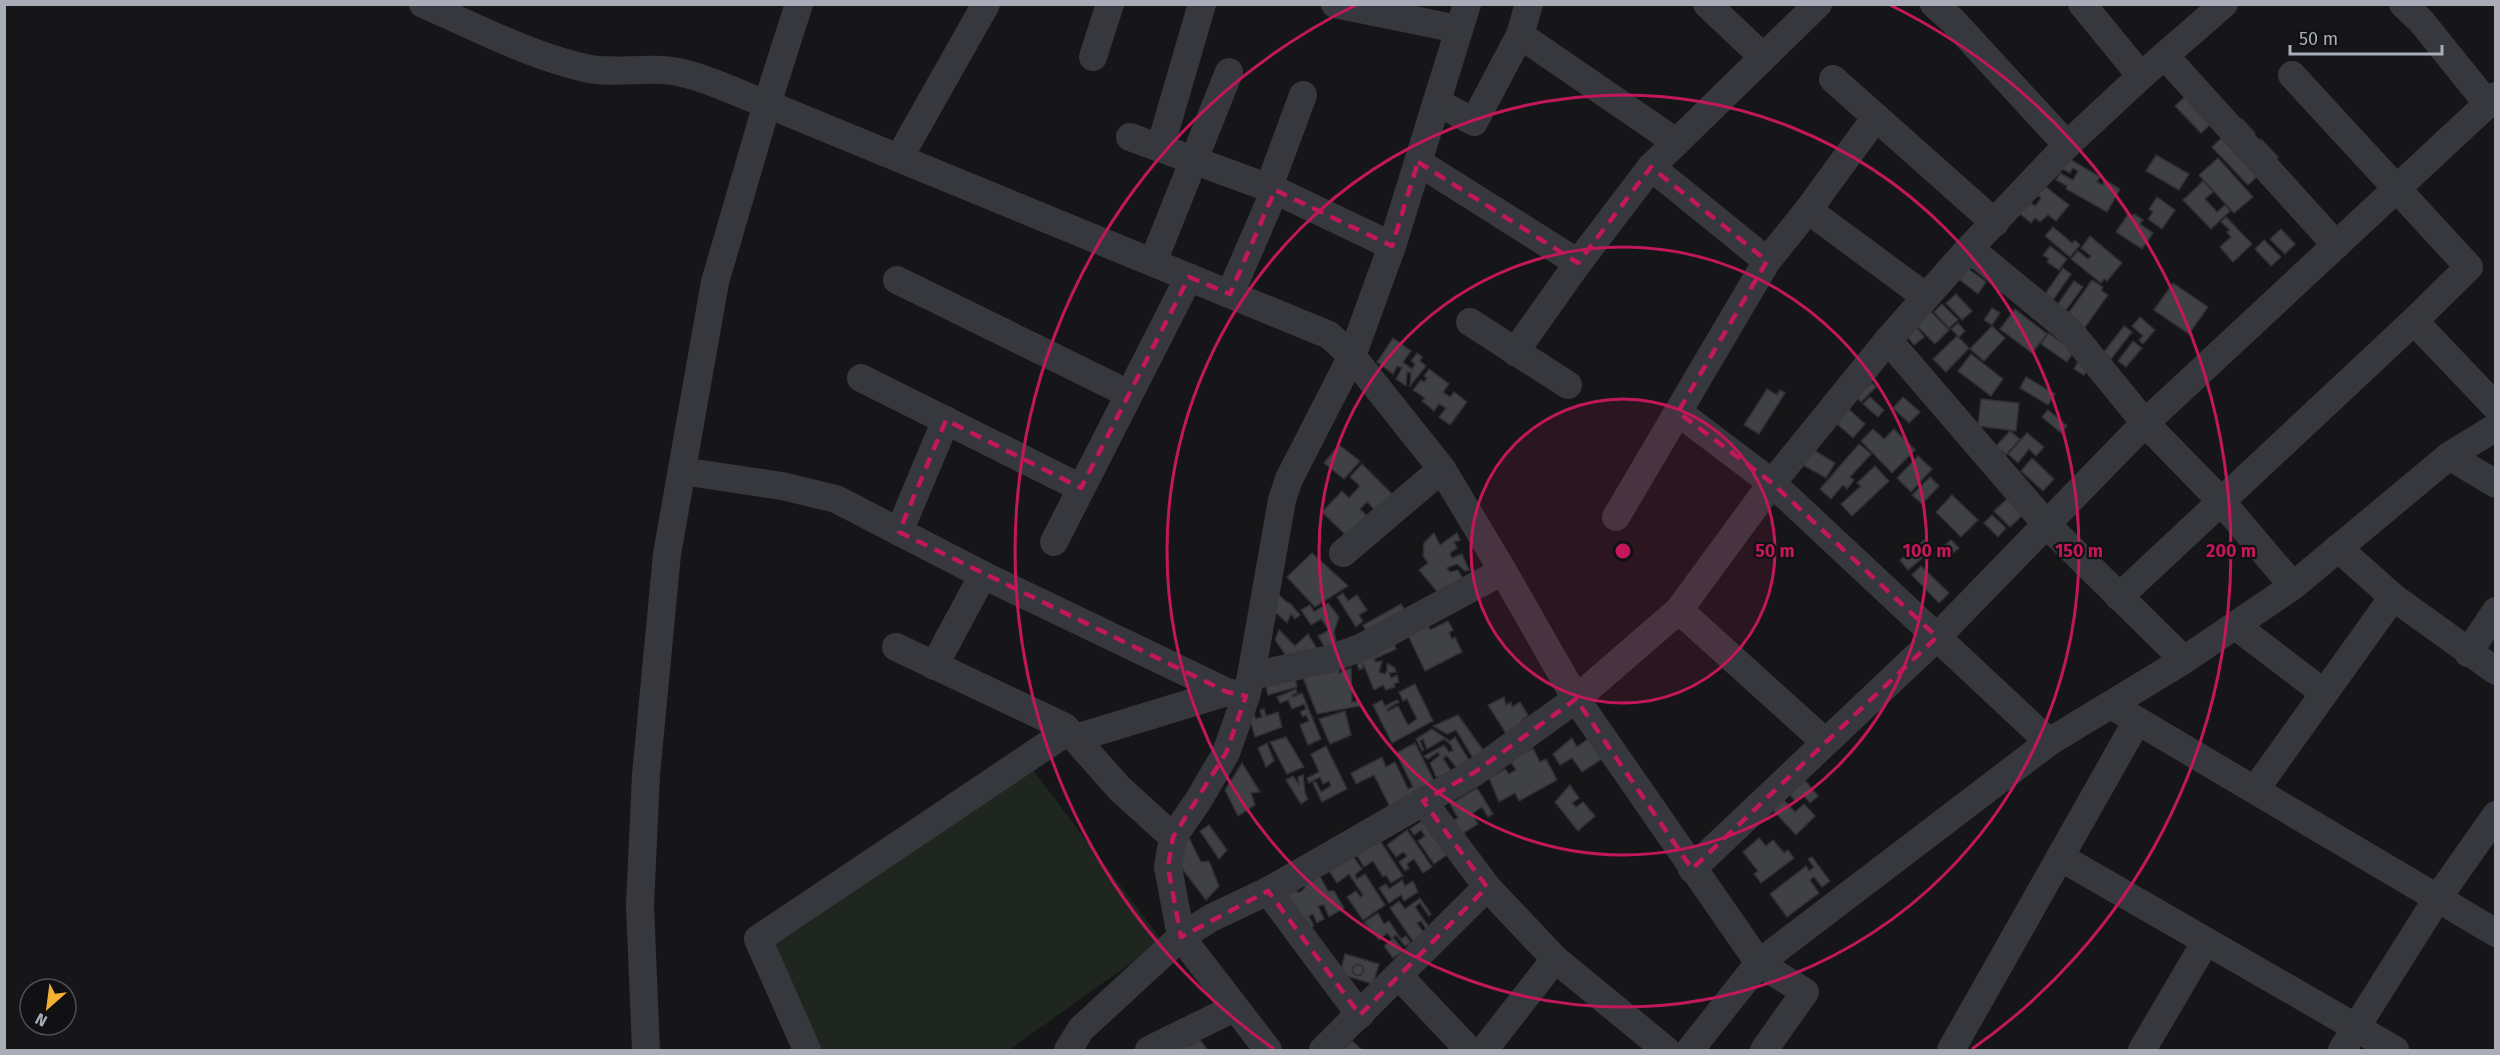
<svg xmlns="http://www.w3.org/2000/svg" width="2500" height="1055" viewBox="0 0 2500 1055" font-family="'Fira Sans',sans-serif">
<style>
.green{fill:#1e261f}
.building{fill:#404145;stroke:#303034;stroke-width:1.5}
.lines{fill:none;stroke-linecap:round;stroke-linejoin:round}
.minor{stroke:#37383d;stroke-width:28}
.marked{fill:none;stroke:#c2185b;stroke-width:4.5;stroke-dasharray:12 8;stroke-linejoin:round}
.ring{fill:none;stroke:#c2185b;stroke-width:3}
.centre{fill:#c2185b;stroke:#111113;stroke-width:3}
.ring-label{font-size:18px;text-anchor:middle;font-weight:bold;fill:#c2185b;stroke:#111113;stroke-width:4.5;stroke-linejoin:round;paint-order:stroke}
</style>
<rect width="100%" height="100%" fill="#161618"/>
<path class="green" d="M1031,767l131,174 -153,109h-195l-47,-109z"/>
<g class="building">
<path d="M2201,82l26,27 -26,24 -26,-27z"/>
<path d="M2242,119l13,14 -11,10 6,7 11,-11 17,18 -30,28 -36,-38z"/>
<path d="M2156,155l33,19 -10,16 -33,-19z"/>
<path d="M2068,158l32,19 -3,5 5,3 3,-5 15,9 -13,23 -41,-23 1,-3 -11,-6 4,-7 13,7 5,-9 -5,-3 -3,5 -8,-4z"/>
<path d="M2218,158l35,39 -19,16 -35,-38z"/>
<path d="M2203,181l10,11 -8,7 12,13 8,-7 5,6 -19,18 -28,-29z"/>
<path d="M2041,183l28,22 -13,16 -8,-6 -8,7 -5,-4 -4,5 -18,-15 14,-8 8,6 6,-8 -7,-6z"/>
<path d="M2157,197l18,13 -13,19 -14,-10 5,-7 -4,-3z"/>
<path d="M2128,214l4,2 2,-2 9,6 -3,4 13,9 -11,16 -26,-17z"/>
<path d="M2226,217l26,27 -19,18 -13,-15 11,-10 -4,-5 3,-2 -9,-8z"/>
<path d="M2053,227l19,16 3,-3 5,5 -10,12 -25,-21z"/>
<path d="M2281,229l14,15 -10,10 -15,-15z"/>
<path d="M2090,236l32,27 -15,18 -3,-2 -3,4 -30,-24 7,-8 10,8 3,-3 -10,-8z"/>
<path d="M2264,240l17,17 -10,9 -16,-17z"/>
<path d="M2050,246l17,13 -8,11 -12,-8 2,-3 -6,-4z"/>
<path d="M1966,267l20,15 -8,12 -18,-14z"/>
<path d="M2063,268l8,6 -18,26 -8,-6z"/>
<path d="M2092,280l11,7 -2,3 7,5 -25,35 -18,-12z"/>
<path d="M2074,281l9,6 -20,27 -8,-6z"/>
<path d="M2173,283l35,24 -19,27 -35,-24z"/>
<path d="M1956,294l16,17 -10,9 -16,-17z"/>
<path d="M1942,304l16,16 -9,8 -15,-16z"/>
<path d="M1926,307l23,23 -14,14 -23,-23z"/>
<path d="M1992,308l8,5 -8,12 -8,-5z"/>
<path d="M2015,309l32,25 -15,19 -32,-24z"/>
<path d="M2140,317l15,13 -12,14 -4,-4 4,-4 -11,-10z"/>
<path d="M1958,323l7,8 -6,6 -8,-8z"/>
<path d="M1992,326l13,12 -21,23 -14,-12z"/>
<path d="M2124,326l8,6 -21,27 -7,-7z"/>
<path d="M1916,327l8,10 -10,8 -8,-10z"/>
<path d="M2048,333l26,18 -7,11 -26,-18z"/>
<path d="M1957,336l12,12 -23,24 -13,-13z"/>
<path d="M1393,338l18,13 -8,11 9,7 3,-5 -4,-3 6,-8 5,4 -2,4 6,5 -16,20 1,-13 -4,-1 -1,14 -10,-7 6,-11 -5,-2 -4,8 -16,-12z"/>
<path d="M2133,341l9,7 -16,19 -8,-6z"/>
<path d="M1971,354l32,25 -12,17 -33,-25z"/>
<path d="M2079,360l10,6 -5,9 -10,-6z"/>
<path d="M1429,369l20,15 -6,8 7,5 4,-5 13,10 -17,23 -11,-8 7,-9 -7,-4 -5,7 -12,-10 3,-3 -12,-8 8,-10 3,2 3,-4 -3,-2z"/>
<path d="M2026,377l29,17 -7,11 -28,-17z"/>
<path d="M1872,383l4,4 -15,15 -11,-11 16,-3z"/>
<path d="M1767,389l10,6 3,-5 5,3 -26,41 -15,-9z"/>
<path d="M1870,397l14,13 -6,7 -15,-13z"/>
<path d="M1903,397l17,15 -11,11 -16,-15z"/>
<path d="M1981,399l38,4 -3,28 -38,-5z"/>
<path d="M1841,402l24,22 -12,14 -25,-22z"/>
<path d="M2048,410l19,16 -6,7 -19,-16z"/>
<path d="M1873,429l11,10 10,-10 21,21 -23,23 -31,-32z"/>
<path d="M2010,431l10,8 -14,16 -10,-9z"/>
<path d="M2027,433l17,14 -8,9 -7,-7 -11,14 -10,-9z"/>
<path d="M1859,444l12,10 -21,23 4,3 -7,9 -4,-4 -12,14 -11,-10z"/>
<path d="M1339,445l21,16 -16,18 -20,-16z"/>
<path d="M1810,448l25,15 -9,15 -25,-14z"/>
<path d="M1918,456l14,13 -21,23 -14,-14z"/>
<path d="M2032,458l22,21 -11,12 -22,-20z"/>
<path d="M1362,464l32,32 -16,17 -11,-11 -7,7 8,8 -19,21 -27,-26 20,-21 7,7 11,-12 -10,-9z"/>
<path d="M1875,466l14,15 -37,35 -11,-12 20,-18 -4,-3z"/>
<path d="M1930,477l9,9 -17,18 -10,-9z"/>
<path d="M1952,495l26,25 -17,17 -25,-25z"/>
<path d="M2011,495l15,17 -16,15 -16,-16z"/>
<path d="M1992,515l14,13 -8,9 -14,-14z"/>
<path d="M1434,533l6,12 17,-12 3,7 -6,2 3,6 -7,5 2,5 10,-4 7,16 -4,1 -8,-7 -10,4 3,4 8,-2 5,9 -23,16 -21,-25 9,-7 -5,-7 1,-13z"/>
<path d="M1924,540l8,10 -24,20 -8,-10z"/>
<path d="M1951,540l8,8 -7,6 -8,-8z"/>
<path d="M1312,553l36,33 -33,21 -28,-30z"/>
<path d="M1921,566l28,27 -10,10 -27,-28z"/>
<path d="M1343,593l5,8 9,-6 10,15 -8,5 4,6 -7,6 -19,-30z"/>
<path d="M1278,594l10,9h2l10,12 -5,4 -4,-5 -4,9 -18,-17z"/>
<path d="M1328,603l11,14 -5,15 3,14 -10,5 -9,-15 11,-6 -8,-11 -10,6 -10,-15 9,-5 4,7z"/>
<path d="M1401,604l7,11 -40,20 -5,-10z"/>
<path d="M1448,621l5,9 -4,3 3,6 3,-2 7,15 -37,19 -18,-38 20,-10 3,7z"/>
<path d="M1279,630l16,16 13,-12 9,15 -27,12 -15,-21z"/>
<path d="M1394,643l2,6 -22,10 2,3 6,-1 -3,11 2,1 4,1 2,-3v-8l8,5 1,4 -7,1 2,5 6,-3 2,7 -5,2 1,3 -9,3 -3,-5 -9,5 -11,-27v5l-4,2 -3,-10z"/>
<path d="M1351,668l1,34 7,-1 1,5 -43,8 -15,-39 37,-6v4z"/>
<path d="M1294,675l3,12 -29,8 -3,-12z"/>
<path d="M1415,684l18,37 -41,22 -19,-38 9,-5 3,6 12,-6 2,2 -12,7 1,2 10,-5 10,19 9,-6 -10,-20 -4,2 -4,-9z"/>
<path d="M1296,689l1,4 -5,2 1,2 9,-4 19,46 -13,6 -8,-20 9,-4 -3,-6 -3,2 -3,-5 6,-3 -2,-5 -12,5 -4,-9 -8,3 -3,-6z"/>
<path d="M1504,697l2,8 5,-3 1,5 8,-5 8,13 -7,6v11l-11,8 -22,-35z"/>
<path d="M1264,709l2,7 12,-4 4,15 -27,10 -6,-21 5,-2 2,5 6,-2 -2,-7z"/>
<path d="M1345,711l6,24 -21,9 -11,-25z"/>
<path d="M1458,715l28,39 -10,9 -20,-33 -9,4 -14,-8z"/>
<path d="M1432,729l18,12 5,-4 14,23 -12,8 -10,-12 -4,2 8,13 -9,5 -6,1 -6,-14 10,-8 -2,-3 -10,7 -4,-3 20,-11 5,7 4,-1 -2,-6 -7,-6 -17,10 -4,-10 -3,2 4,9 -2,1 -6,-12z"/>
<path d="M1286,737l18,30 -17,7 -17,-32z"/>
<path d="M1572,738l5,9 12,-9 13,21 -20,13 -10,-14 -12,7 -7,-11z"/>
<path d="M1267,743l7,18 -8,6 -8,-19z"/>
<path d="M1415,743l21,42 -45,24 -17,-34 -18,9 -5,-11 31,-16 4,10 9,-5 13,27 5,-2 -17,-34z"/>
<path d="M1326,746l21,43 -25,13 -9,-19 3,-1 5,10 10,-6 -2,-5 -6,3 -3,-7 -11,6 -2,-5 12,-6 -8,-18z"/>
<path d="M1533,748l7,14 6,-3 11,21 -38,21 -4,-8 -16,9 -10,-24 16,-9 4,5 7,-4 -6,-9z"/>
<path d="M1242,763l18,29 -9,1 4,12 -17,11 -13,-26z"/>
<path d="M1799,773l19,23 -8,7 -7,-8 -8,6 -12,-14z"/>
<path d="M1303,775l2,18 3,6 -7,5 -15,-24 7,-4 6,9 -1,-8z"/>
<path d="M1570,785l9,13 -7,5 4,4 7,-5 12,14 -17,15 -23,-29z"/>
<path d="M1477,788l16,26 -5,3 -6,-10 -10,7 6,10 -21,13 -5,-16 6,-3 -8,-14z"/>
<path d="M1782,798l13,14 9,-8 11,12 -19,19 -25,-27z"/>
<path d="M1431,815l23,35 -20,14 -16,-23 7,-5 -4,-6 -7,5 -4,-6z"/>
<path d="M1209,825l18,25 -8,9 -19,-28z"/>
<path d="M1407,830l25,37 -9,6 -9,-14 -7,5 2,4 -4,3 -6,-9 8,-6 -4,-4 -7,5 -9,-12z"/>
<path d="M1188,836l13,26 8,-1 10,25 -13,14 -32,-42z"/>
<path d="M1759,838l7,8 7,-6 11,13 4,-3 6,8 -33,25 -7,-9 4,-3 -15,-19z"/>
<path d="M1379,839l24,37 -12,7 -5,-8 -3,2 -10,-16 -9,6 -8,-13z"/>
<path d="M1352,855l10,14 -7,6 2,4 8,-5 20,31 -22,15 -16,-23 9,-6 4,6 3,-2 -14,-21 -12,9 -8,-12z"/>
<path d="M1812,857l18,24 -8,6 -8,-10 -4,3 9,13 -32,24 -17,-23 36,-28 3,5 5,-4 -6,-8z"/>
<path d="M1318,873l10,18h6l10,17 -15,9 -5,-12 -6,1 6,13 -7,4 -4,-9 -4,2 5,10 -9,4 -22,-32 11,-9 2,3h4l5,-4v-2z"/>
<path d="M1402,880l3,6 8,-5 5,11 -14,9 -3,-6 -12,8 -10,-15 7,-4 3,5z"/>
<path d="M1420,898l11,16 -2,2 -9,-13 -5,4 16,23 -3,2 -7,-11 -4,2 9,13 -11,8 -25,-36 9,-7 6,8z"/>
<path d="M1378,913l6,11 5,-3 12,18 5,-3 5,7 -6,3 -9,-11 -3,2 11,14 -11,7 -9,-12 8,-7 -5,-6 -8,7 -15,-18z"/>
<path d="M1345,954l34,10 -6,20 -33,-10z"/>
<circle cx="1358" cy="970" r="5.5"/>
<path d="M1199,1039l9,11h-46l27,-6 1,2z"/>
<path d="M1352,1041l10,9h-19z"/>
</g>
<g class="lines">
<g class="minor">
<path d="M423,4c53,23 105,51 162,64 26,6 52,0 78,2 30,1 75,24 104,34l562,231 23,21 90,113 61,102 73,128 183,264 46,29 -41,58"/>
<path d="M1335,4l123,25"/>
<path d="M1707,4l56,53"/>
<path d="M1934,4l19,17 114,124"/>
<path d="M2082,4l59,72"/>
<path d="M2403,4l18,17 66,82"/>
<path d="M1520,35l156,107"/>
<path d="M2165,56l171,189"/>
<path d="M1093,57l17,-53"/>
<path d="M2292,75l177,192 -55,54 82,86"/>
<path d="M1833,79l162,144"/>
<path d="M1437,102l37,20 46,-87 9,-31"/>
<path d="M1130,137l145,53 117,56"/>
<path d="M1160,148l42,-144"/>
<path d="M899,158l87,-154"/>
<path d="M1418,162l160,101"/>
<path d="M1651,167l116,94"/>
<path d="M1269,187l34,-92"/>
<path d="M1808,210l118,87"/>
<path d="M1965,253l14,3 91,75 75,92 75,77 73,86"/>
<path d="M1153,262l76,-190"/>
<path d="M897,280l232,114"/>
<path d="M1230,294l45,-104"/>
<path d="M1470,322l98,63"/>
<path d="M1888,340l159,185 137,135"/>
<path d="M1515,352l63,-89 73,-96 167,-163"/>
<path d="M861,378l220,110"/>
<path d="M1678,412l94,71 277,259"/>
<path d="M2449,456l47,28"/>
<path d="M682,471l100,15 54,13 147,76 244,117 19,4"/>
<path d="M1616,517l151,-256 41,-51 68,-93"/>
<path d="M899,532l47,-112"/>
<path d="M1054,542l135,-265"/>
<path d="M2338,548l55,49 103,74"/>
<path d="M1343,553l99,-84"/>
<path d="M2119,597l295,-276"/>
<path d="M1679,610l146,132"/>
<path d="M2236,626l88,67"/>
<path d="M896,647l169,80 55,62 53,48"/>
<path d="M2468,653l28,-42"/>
<path d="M934,666l49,-91"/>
<path d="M1251,676l79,-17 32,-12 141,-76"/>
<path d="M2111,705l385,228"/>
<path d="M1076,738l151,-46"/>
<path d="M2255,790l138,-193"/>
<path d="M1423,801l64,86 68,72 111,91"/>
<path d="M2060,857l335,193"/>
<path d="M1692,869l245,-232 208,-214 351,-327"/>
<path d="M1268,891l92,124"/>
<path d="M1399,976l70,74"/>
<path d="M646,1050l-6,-145 6,-130 21,-221 48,-272 52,-178 32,-100"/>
<path d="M807,1050l-49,-111 310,-208"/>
<path d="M1068,1050l13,-21 100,-92 30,-19 57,-27 207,-119 101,-73 103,-89 93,-127 116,-143 77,-87 102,-108 74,-69 83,-72"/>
<path d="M1149,1050l85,-42"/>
<path d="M1268,1050l-87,-113 -13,-70 5,-30 25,-36 28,-48 20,-57 5,-20 31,-176 7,-21 63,-123 40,-110 75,-242"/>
<path d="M1323,1050l164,-163"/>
<path d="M1484,1050l71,-91"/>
<path d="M1690,1050l69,-87 290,-221 135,-82 109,-74 156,-130 47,-29"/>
<path d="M1951,1050l186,-329"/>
<path d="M2142,1050l64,-109"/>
<path d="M2342,1050l95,-151 59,-84"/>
</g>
</g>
<path class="marked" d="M1418,162l160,101 73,-96 116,94 -89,151 94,71 165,154 -245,232 -116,-170 -101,73 -52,29 64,86 -127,128 -92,-124 -87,46 -13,-70 5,-30 53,-84 20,-57 -19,-4 -328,-160 47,-112 135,68 108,-211 41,17 45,-104 117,56z"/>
<circle cx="1623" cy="551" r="152" fill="#c2185b" fill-opacity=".12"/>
<g class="ring">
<circle cx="1623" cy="551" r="152"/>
<circle cx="1623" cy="551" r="304"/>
<circle cx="1623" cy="551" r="456"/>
<path d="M1274 1049A608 608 0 0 1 1356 5M1890 5A608 608 0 0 1 1972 1049"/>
</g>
<circle cx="1623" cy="551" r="9" class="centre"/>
<g class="ring-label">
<text x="1775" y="557">50 m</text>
<text x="1927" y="557">100 m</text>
<text x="2079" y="557">150 m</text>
<text x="2231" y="557">200 m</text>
</g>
<rect width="2500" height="1055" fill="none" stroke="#a8adb8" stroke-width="12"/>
<g transform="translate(48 1007) rotate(208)"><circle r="28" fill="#111113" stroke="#4d4f55" stroke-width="1.5"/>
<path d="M0-4.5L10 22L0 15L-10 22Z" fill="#f2b134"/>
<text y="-9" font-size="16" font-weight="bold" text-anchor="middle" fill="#a8adb8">N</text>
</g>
<path d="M2290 45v9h152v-9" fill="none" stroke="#a8adb8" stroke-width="3"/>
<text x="2299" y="45" font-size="18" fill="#a8adb8" stroke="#111113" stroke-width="4.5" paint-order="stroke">50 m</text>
</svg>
